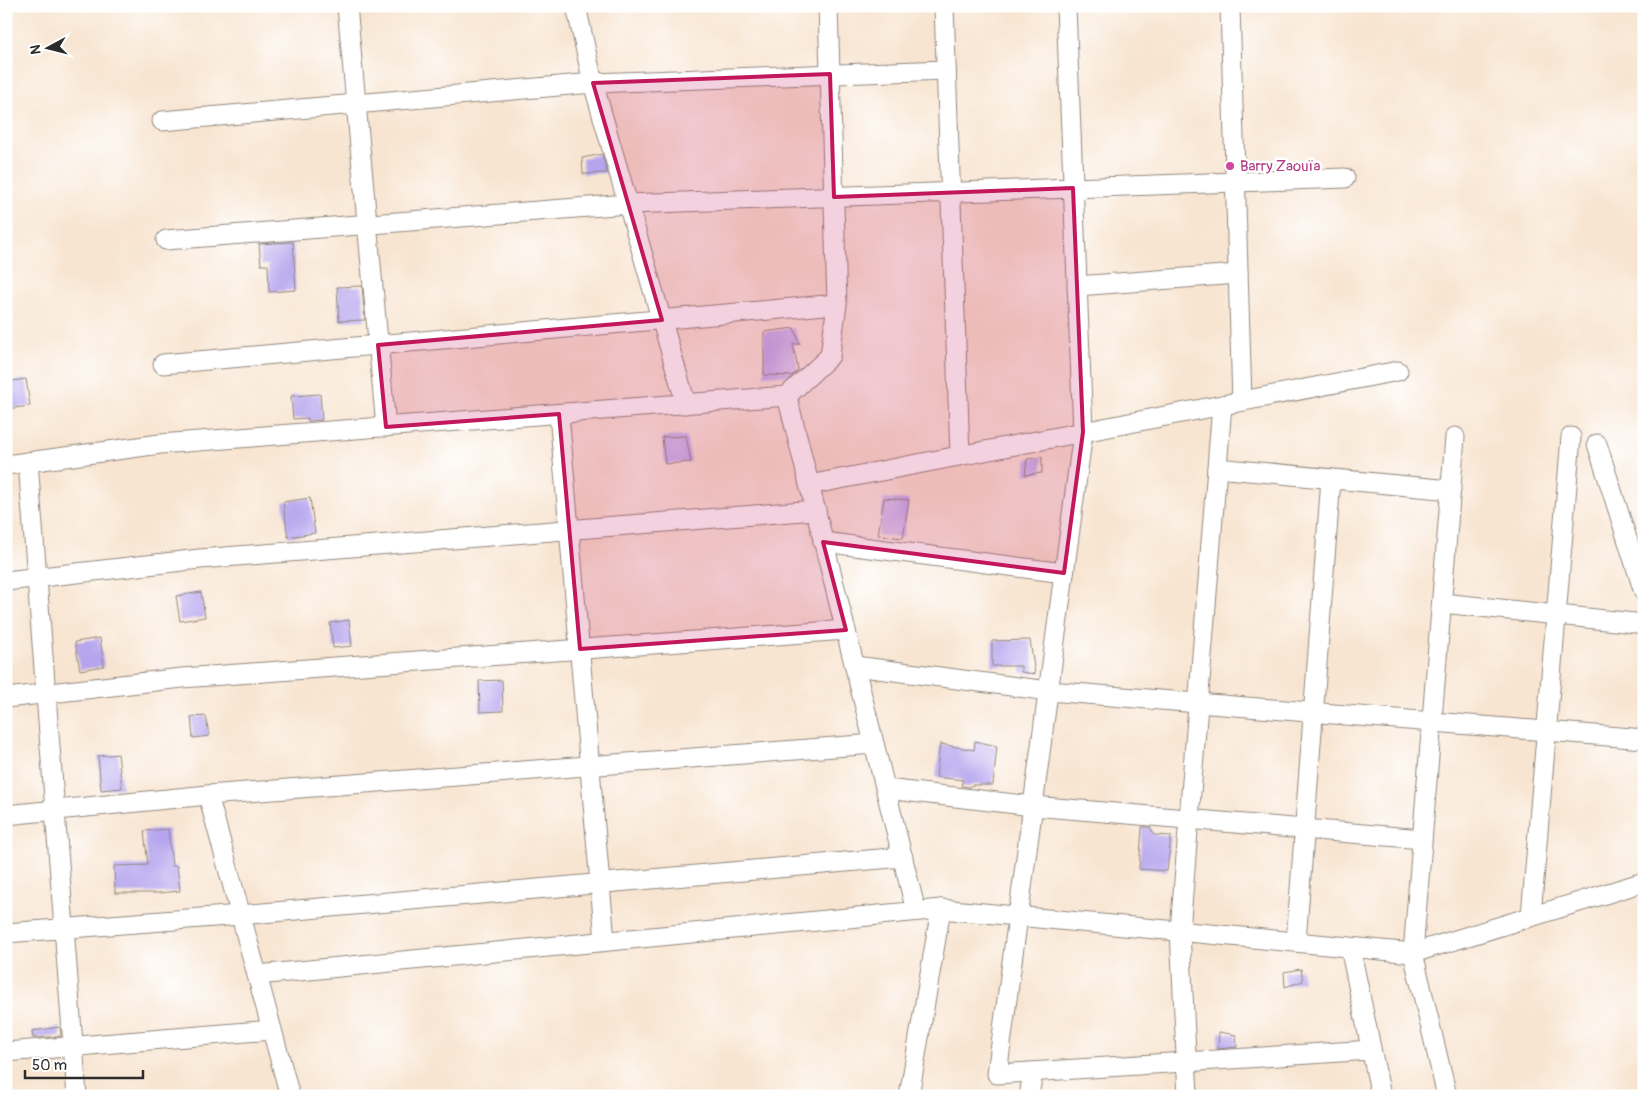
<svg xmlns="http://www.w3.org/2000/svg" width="1650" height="1102" viewBox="0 0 1650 1102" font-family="Pangolin,sans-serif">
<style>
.building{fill:#b6a5ee}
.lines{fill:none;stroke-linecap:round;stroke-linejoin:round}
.minor-casing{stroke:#92887e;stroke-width:21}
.minor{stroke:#fff;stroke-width:19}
.marked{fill:#c2185b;fill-opacity:0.2;stroke:#c2185b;stroke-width:4;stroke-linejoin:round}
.hotel-dot{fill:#d1479c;stroke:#fff;stroke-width:2}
.labels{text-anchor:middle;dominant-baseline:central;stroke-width:5;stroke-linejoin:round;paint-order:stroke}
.hotel-label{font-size:15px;fill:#b23c85;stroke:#fff;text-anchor:start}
</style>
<rect width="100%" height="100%" fill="#fff"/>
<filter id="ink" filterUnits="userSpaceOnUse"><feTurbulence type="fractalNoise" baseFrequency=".02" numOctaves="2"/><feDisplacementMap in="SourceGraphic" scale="10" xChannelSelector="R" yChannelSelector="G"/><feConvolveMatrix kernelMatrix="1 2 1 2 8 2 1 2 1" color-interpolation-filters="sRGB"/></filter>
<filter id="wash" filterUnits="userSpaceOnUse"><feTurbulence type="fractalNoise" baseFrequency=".0096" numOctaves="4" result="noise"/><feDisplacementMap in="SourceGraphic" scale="20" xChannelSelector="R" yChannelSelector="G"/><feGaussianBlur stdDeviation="1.12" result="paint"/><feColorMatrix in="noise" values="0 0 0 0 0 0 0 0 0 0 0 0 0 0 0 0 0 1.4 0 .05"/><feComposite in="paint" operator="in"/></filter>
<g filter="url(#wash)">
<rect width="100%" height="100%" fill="#f8e5d1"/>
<g id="blocks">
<g class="building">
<path d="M602,154l5,19 -24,1 -1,-16z"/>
<path d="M293,242l3,48 -27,2 -1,-27h-7l-2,-21z"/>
<path d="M362,286l3,34 -26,1 -2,-34z"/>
<path d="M794,328l6,16h-7l5,26 -6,6 -28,-1v-43z"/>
<path d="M26,379l4,27 -24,3v-27z"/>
<path d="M320,394l2,26 -14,1v-3l-15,1 -2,-23z"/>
<path d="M686,436l5,26 -26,2 -3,-27z"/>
<path d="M1042,457v16l-17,2 2,-16z"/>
<path d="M310,498l5,35 -27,4 -5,-35z"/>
<path d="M884,498l25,2 -6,38 -25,-3z"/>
<path d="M201,592l4,25 -25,4 -4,-25z"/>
<path d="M349,620l3,26 -19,2 -3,-25z"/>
<path d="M100,638l4,28 -24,4 -5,-28z"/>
<path d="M1030,640l5,34 -14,-2v-6h-29v-25z"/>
<path d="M502,680l1,31 -23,1 -1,-31z"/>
<path d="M206,716l3,20 -16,2 -2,-21z"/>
<path d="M975,741l22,5 -4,39h-21l-3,2 -8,-1 2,-6 -27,-3 4,-33 34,6z"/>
<path d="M118,754l4,34 -21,2 -3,-34z"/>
<path d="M1142,827h8l4,8 17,1 -4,35 -28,-2z"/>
<path d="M168,829l4,37h5l3,25 -21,2h-44l-1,-27 34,-1 -4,-34z"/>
<path d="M1301,969l2,12 -18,6 -1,-15z"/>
<path d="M60,1027l1,9 -28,2 -1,-7z"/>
<path d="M1219,1032l17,3 1,12 -19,2z"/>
</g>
</g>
</g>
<g filter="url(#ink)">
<use href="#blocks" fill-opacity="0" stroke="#92887e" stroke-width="1"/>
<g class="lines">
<defs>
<g id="minor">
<path d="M347,6l39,421"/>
<path d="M576,6l17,77 93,321"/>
<path d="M944,6l16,449"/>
<path d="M1066,6l17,426 -86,642 374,-24"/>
<path d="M1230,6l12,395"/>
<path d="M162,121l431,-38 353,-13"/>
<path d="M166,240l462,-36 717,-26"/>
<path d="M1077,286l161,-12"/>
<path d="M163,364l674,-60"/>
<path d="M787,396l129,515"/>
<path d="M559,414l46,527"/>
<path d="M1597,444l47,148"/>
<path d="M28,462l49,634"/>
<path d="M6,465l154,-21 627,-48 43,-40 7,-52 -9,-298"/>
<path d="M1217,468l234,22"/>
<path d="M809,485l589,-114"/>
<path d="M823,542l241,31"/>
<path d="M6,581l194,-22 616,-49"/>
<path d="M1442,603l202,21"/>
<path d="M855,666l194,25 595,48"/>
<path d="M6,698l176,-20 664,-48"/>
<path d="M886,789l147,17 389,33"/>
<path d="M208,795l82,301"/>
<path d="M6,815l202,-20 666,-51"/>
<path d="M1531,916l40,-479"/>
<path d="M6,933l234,-18 663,-58"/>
<path d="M1296,942l35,-463"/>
<path d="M1350,947l31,149"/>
<path d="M257,975l684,-66 472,44 231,-71"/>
<path d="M6,1052l266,-22"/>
<path d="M909,1096l32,-187"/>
<path d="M1029,1096l4,-24"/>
<path d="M1188,1096l-8,-165 42,-526"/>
<path d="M1447,1096l-34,-143 42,-516"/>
</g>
</defs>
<use href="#minor" class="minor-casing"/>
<use href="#minor" class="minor"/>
</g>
</g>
<path class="marked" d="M830,74l4,123 239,-9 10,244 -19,141 -241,-31 23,88 -266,19 -21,-235 -173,13 -8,-82 284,-25 -69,-237z"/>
<circle class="hotel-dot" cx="1230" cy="166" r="5"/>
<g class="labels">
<g class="hotel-label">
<text x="1240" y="166">Barry Zaouïa</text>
</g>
</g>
<rect width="1650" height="1102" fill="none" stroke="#fff" stroke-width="25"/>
<g transform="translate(48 48) rotate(263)" stroke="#ffffff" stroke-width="4" paint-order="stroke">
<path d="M0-4L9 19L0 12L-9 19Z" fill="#2b2b2b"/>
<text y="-8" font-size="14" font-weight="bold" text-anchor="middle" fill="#2b2b2b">N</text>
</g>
<path d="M25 1070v8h118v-8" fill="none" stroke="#2b2b2b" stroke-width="2.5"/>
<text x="32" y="1070" font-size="15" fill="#2b2b2b" stroke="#ffffff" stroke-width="4" paint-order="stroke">50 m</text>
</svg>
